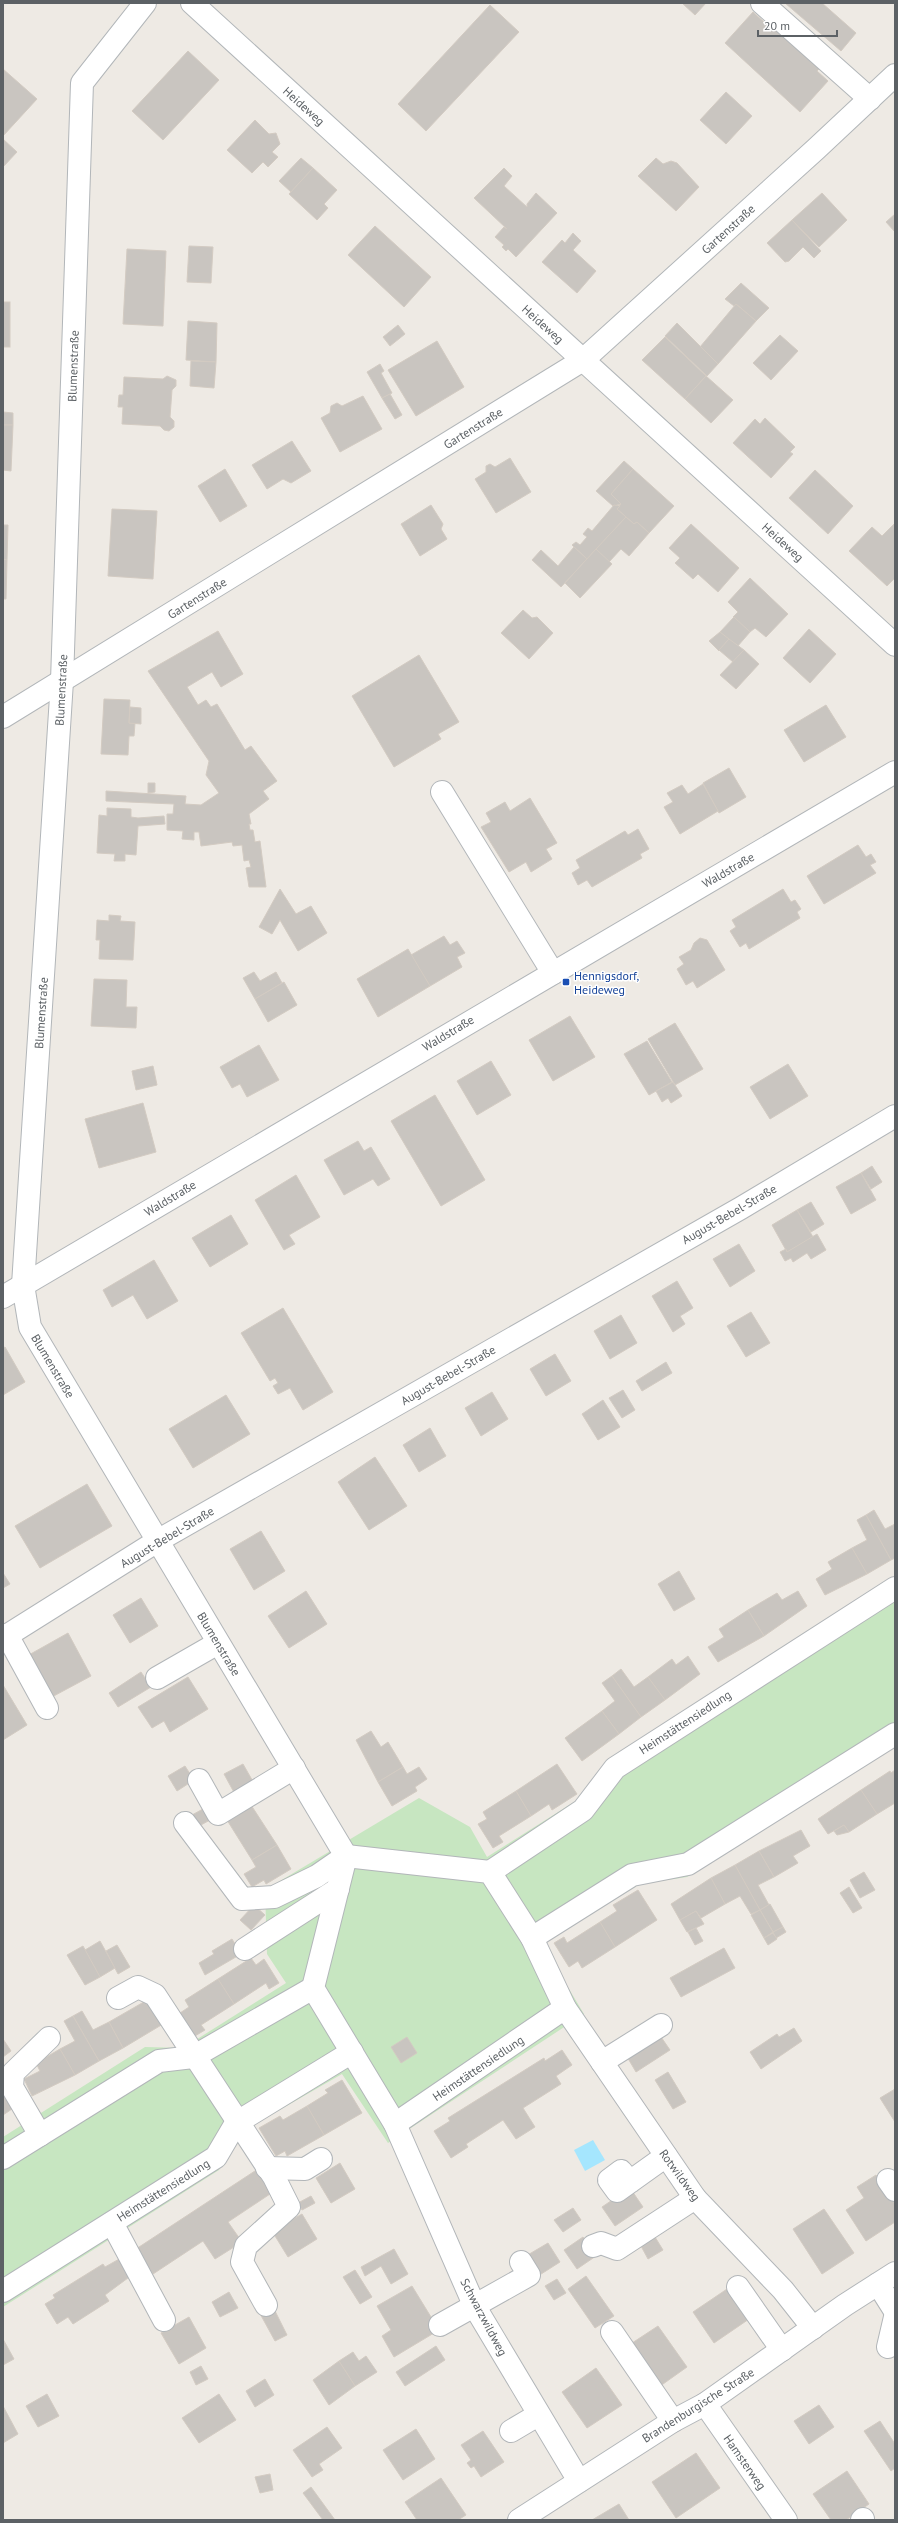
<svg xmlns="http://www.w3.org/2000/svg" width="898" height="2523" viewBox="0 0 898 2523" font-family="'PT Sans',sans-serif">
<style>
.green{fill:#c7e6c1}
.water{fill:#a5e6fe}
.building{fill:#c9c5c0;stroke:#d3cbc2}
.lines{fill:none;stroke-linecap:round;stroke-linejoin:round}
.minor-casing{stroke:#b2b6b9;stroke-width:24}
.minor{stroke:#fff;stroke-width:22}
.transit-dot{fill:#1a4fb4;stroke:#fff;stroke-width:1.5}
.labels{text-anchor:middle;dominant-baseline:central;stroke-width:3;stroke-linejoin:round;paint-order:stroke}
.street-label{font-size:12px;fill:#5c6165;stroke:#fff}
.transit-label{font-size:12px;fill:#164399;stroke:#fff;text-anchor:start}
</style>
<rect width="100%" height="100%" fill="#eeeae4"/>
<path class="green" d="M895,1576v169l-208,132 -47,7 -98,60 42,70 -196,129 -46,-69 -104,60 -19,36 -216,137v-170l142,-90 38,1 103,-65 -19,-29 -2,-64 154,-92 51,29 17,30 98,-62 27,-36z"/>
<path class="water" d="M593,2140l12,20 -20,11 -11,-21z"/>
<g class="building">
<path d="M682,3h24l-11,12z"/>
<path d="M785,3h37l34,30 -15,18z"/>
<path d="M490,5l29,27 -93,99 -28,-27z"/>
<path d="M753,12l11,10 5,-5 53,49 -5,5 11,10 -28,31 -75,-69z"/>
<path d="M188,51l31,29 -56,60 -31,-29z"/>
<path d="M3,69l34,30 -34,37z"/>
<path d="M726,92l26,24 -26,28 -26,-24z"/>
<path d="M255,120l14,14 7,-1 4,11 -8,8 6,5 -10,10 -5,-5 -11,11 -25,-23z"/>
<path d="M3,139l14,13 -14,15z"/>
<path d="M301,158l12,10 -22,24 -12,-11z"/>
<path d="M656,158l7,6 8,-3 6,2 22,24 -23,24 -38,-35z"/>
<path d="M313,168l24,22 -13,14 4,4 -11,12 -28,-26z"/>
<path d="M504,168l8,8 -8,10 23,21v-3l9,-11 21,20 -41,44 -8,-8 -2,2 -4,-4 2,-2 -9,-8 9,-10 3,2 -33,-31z"/>
<path d="M822,193l25,27 -28,27 -27,-27z"/>
<path d="M895,214v18l-9,-10z"/>
<path d="M792,220l29,31 -7,7 -11,-11 -14,14 -4,1 -18,-19z"/>
<path d="M375,226l56,51 -27,30 -56,-52z"/>
<path d="M573,233l8,8 -8,9 23,21 -19,22 -35,-31 20,-22 3,3z"/>
<path d="M189,246l24,1 -2,36 -24,-1z"/>
<path d="M127,249l39,2 -3,75 -40,-2z"/>
<path d="M741,283l28,25 -13,13 -20,-17 -2,2 -9,-7z"/>
<rect x="3" y="302" width="7" height="45"/>
<path d="M736,304l20,17 -38,43 -18,-17z"/>
<path d="M188,321l29,2 -1,39 -30,-2z"/>
<path d="M677,323l41,41 -11,12 -42,-40z"/>
<path d="M398,325l7,9 -15,12 -7,-9z"/>
<path d="M780,335l18,16 -27,29 -18,-17z"/>
<path d="M665,337l41,39 -21,23 -43,-39z"/>
<path d="M437,341l27,46 -48,29 -28,-46z"/>
<path d="M191,361l25,1 -2,26 -24,-2z"/>
<path d="M380,364l4,7 -3,2 11,20 -10,5 -15,-26z"/>
<path d="M167,376l9,4v6l-4,4 -2,27 4,4v6l-5,4 -5,-1 -4,-4 -38,-2 1,-17h-5l1,-12h4l1,-18 39,2z"/>
<path d="M706,376l27,24 -22,23 -26,-24z"/>
<path d="M390,394l12,21 -7,4 -13,-21z"/>
<path d="M363,396l19,33 -42,23 -19,-34 9,-5 1,-7 6,-3 5,3z"/>
<path d="M3,412l10,1v12h-10z"/>
<path d="M765,418l30,29 -5,5 3,2 -22,24 -38,-35 22,-24 5,5z"/>
<path d="M3,425h10l-2,46 -8,-1z"/>
<path d="M292,441l19,30 -20,12 -8,-4 -16,10 -15,-24z"/>
<path d="M510,458l21,34 -35,21 -21,-34 11,-7v-6l4,-2 5,3z"/>
<path d="M624,461l9,8 -22,25 10,10 -8,2 -17,-15z"/>
<path d="M225,469l22,37 -27,16 -22,-36z"/>
<path d="M633,469l41,37 -25,27 -12,-11 -3,2 -17,-15 4,-5 -10,-10z"/>
<path d="M815,470l38,36 -25,28 -39,-36z"/>
<path d="M431,505l12,19 -2,5 6,10 -27,17 -19,-32z"/>
<path d="M614,505l6,1 -3,3 9,8 -39,42 -15,-14 4,-3 4,3 7,-8 -4,-3 5,-6 4,3z"/>
<path d="M112,509l45,2 -4,68 -45,-3z"/>
<path d="M626,517l8,7 3,-2 12,11 -20,23 -8,-7 -12,13 -13,-13z"/>
<path d="M895,523v55l-8,8 -38,-35 23,-24 10,9z"/>
<path d="M691,524l48,44 -21,24 -20,-18 -5,5 -18,-16 5,-5 -11,-10z"/>
<path d="M3,525h5l-1,35 -4,-1z"/>
<path d="M574,547l13,12 -26,28 -29,-27 9,-10 17,16z"/>
<path d="M596,549l16,15 -32,34 -15,-15z"/>
<path d="M3,559l4,1 -1,39h-3z"/>
<path d="M750,578l38,36 -22,23 -11,-9 -5,4 -17,-15 5,-5 -10,-10z"/>
<path d="M523,610l9,8 5,-1 16,16 -24,26 -28,-26z"/>
<path d="M734,617l16,15 -13,15 -17,-15z"/>
<path d="M809,629l27,25 -26,29 -27,-25z"/>
<path d="M218,631l25,43 -22,13 -9,-15 -25,15 11,18 8,-5 5,7 6,-3 28,46 6,-4 26,35 -14,10 6,8 -20,15 2,10h-2l1,6h3l2,12 5,-1 6,46h-17l-3,-19 5,-1 -2,-7 -5,1 -2,-16 -9,1 -1,-4 -31,4 -2,-14h-5v8l-12,-1 1,-8 -16,-1v-16h6l1,-10 -68,-3v-10l80,5 -1,8 16,1 18,-12 -13,-18 3,-14 -61,-90z"/>
<path d="M720,632l9,7 -10,12 -10,-10z"/>
<path d="M729,639l15,11 -11,12 -14,-12z"/>
<path d="M744,650l15,14 -23,25 -16,-14z"/>
<path d="M419,655l40,67 -21,12 3,5 -47,28 -42,-71z"/>
<path d="M104,699l26,1 -1,23h6l-1,13h-5l-1,19 -27,-1z"/>
<path d="M826,705l20,32 -42,25 -20,-32z"/>
<path d="M130,707l11,1v16l-12,-1z"/>
<path d="M729,768l17,29 -27,16 -16,-30z"/>
<path d="M148,783h7v9l-7,1z"/>
<path d="M703,784l15,27 -38,23 -16,-27 9,-5 -6,-9 15,-8 6,9z"/>
<path d="M530,798l27,45 -11,6 6,10 -21,13 -5,-10 -17,10 -28,-45 10,-5 -5,-9 19,-11 5,9z"/>
<path d="M107,808l24,1v8l7,1 26,-2 1,8 -27,2 -2,29 -11,-1v7h-11l1,-7 -18,-1 2,-38 8,1z"/>
<path d="M638,829l11,20 -9,5 2,4 -50,29 -5,-7 -9,5 -6,-12 8,-5 -4,-8 49,-29 3,4z"/>
<path d="M858,845l8,12 5,-3 5,8 -6,3 6,8 -52,31 -17,-28z"/>
<path d="M280,889l16,25 15,-8 16,27 -29,18 -18,-31 -8,14 -13,-7z"/>
<path d="M783,889l8,13 4,-2 6,9 -4,3 3,6 -51,31 -3,-6 -6,4 -10,-16 6,-4 -4,-7z"/>
<path d="M109,915l12,1 -1,5 15,1 -2,38 -34,-1 1,-19h-4l1,-20 12,1z"/>
<path d="M444,936l6,9 7,-4 8,12 -8,4 5,10 -32,19 -19,-31z"/>
<path d="M700,938l7,2 18,30 -28,18 -4,-7 -7,4 -9,-16 7,-5 -5,-7 12,-7 3,-7z"/>
<path d="M408,949l22,37 -52,31 -21,-38z"/>
<path d="M254,972l6,9 16,-9 6,11 -27,16 -12,-21z"/>
<path d="M94,979l33,1 -1,27h11l-1,21 -45,-2z"/>
<path d="M284,982l13,23 -29,17 -13,-23z"/>
<path d="M570,1016l25,41 -42,24 -24,-41z"/>
<path d="M675,1023l28,46 -28,16 -27,-46z"/>
<path d="M647,1041l25,41 -23,13 -25,-41z"/>
<path d="M259,1045l20,35 -32,17 -7,-13 -8,4 -12,-21z"/>
<path d="M491,1061l20,34 -34,20 -20,-34z"/>
<path d="M788,1064l20,32 -38,23 -20,-32z"/>
<path d="M153,1066l4,19 -21,5 -4,-19z"/>
<path d="M673,1082l9,14 -11,7 -3,-5 -6,4 -6,-11z"/>
<path d="M435,1095l50,85 -44,26 -50,-85z"/>
<path d="M143,1103l13,49 -57,16 -14,-49z"/>
<path d="M358,1141l6,10 7,-4 19,32 -12,7 -5,-7 -29,16 -20,-35z"/>
<path d="M872,1166l10,16 -11,7 -10,-16z"/>
<path d="M861,1173l15,27 -25,14 -15,-27z"/>
<path d="M296,1175l24,42 -31,18 6,9 -11,6 -29,-50z"/>
<path d="M811,1202l13,22 -13,8 -14,-22z"/>
<path d="M797,1210l16,27 -26,15 -15,-27z"/>
<path d="M231,1215l17,29 -38,23 -18,-29z"/>
<path d="M817,1234l9,16 -15,9 -4,-6 -14,9 -2,-4 -6,3 -5,-9 6,-3 1,3z"/>
<path d="M739,1244l16,27 -25,16 -17,-28z"/>
<path d="M154,1260l24,41 -31,18 -14,-24 -21,12 -9,-17z"/>
<path d="M677,1281l16,27 -13,8 5,8 -12,8 -21,-36z"/>
<path d="M283,1308l50,84 -30,18 -13,-22 -12,6 -5,-8 5,-3 -3,-5 -5,3 -29,-48z"/>
<path d="M751,1312l19,31 -24,14 -19,-31z"/>
<path d="M621,1315l16,28 -27,16 -16,-28z"/>
<path d="M5,1347l20,35 -22,13v-47z"/>
<path d="M555,1354l16,27 -25,15 -16,-27z"/>
<path d="M666,1362l6,11 -30,18 -6,-10z"/>
<path d="M623,1390l12,20 -13,8 -13,-20z"/>
<path d="M492,1392l16,27 -27,17 -16,-28z"/>
<path d="M226,1395l24,39 -57,34 -24,-39z"/>
<path d="M603,1400l17,27 -22,13 -16,-26z"/>
<path d="M430,1428l16,28 -27,16 -16,-27z"/>
<path d="M375,1457l32,49 -38,24 -31,-48z"/>
<path d="M87,1484l25,42 -72,42 -25,-42z"/>
<path d="M874,1510l11,19 10,-5v34l-4,2 -25,-45z"/>
<path d="M866,1515l25,45 -24,14 -15,-26 15,-8 -10,-20z"/>
<path d="M261,1531l24,40 -31,19 -24,-41z"/>
<path d="M852,1548l15,26 -42,21 -9,-16 16,-10 -4,-7z"/>
<path d="M679,1571l16,28 -21,12 -16,-27z"/>
<path d="M3,1573l7,11 -7,4z"/>
<path d="M306,1591l21,33 -38,24 -21,-32z"/>
<path d="M798,1591l9,15 -43,30 -16,-26 29,-17 5,7z"/>
<path d="M141,1598l17,28 -28,17 -17,-28z"/>
<path d="M748,1610l16,26 -46,26 -10,-15 16,-10 -5,-8z"/>
<path d="M68,1633l23,43 -41,22 -23,-42z"/>
<path d="M688,1656l12,18 -35,26 -17,-23 24,-18 4,6z"/>
<path d="M621,1669l13,18 14,-10 17,23 -24,17 -29,-41z"/>
<path d="M141,1672l10,15 -33,20 -9,-14z"/>
<path d="M612,1676l29,41 -22,17 -17,-23 13,-10 -13,-18z"/>
<path d="M188,1677l20,32 -38,23 -6,-11 -12,7 -14,-21z"/>
<path d="M3,1685l24,40 -24,15z"/>
<path d="M602,1711l17,23 -37,27 -17,-23z"/>
<path d="M371,1731l10,16 7,-5 15,25 -25,15 -22,-42z"/>
<path d="M243,1764l12,21 -19,11 -12,-22z"/>
<path d="M557,1764l20,30 -25,16 -3,-6 -18,12 -15,-25z"/>
<path d="M185,1766l9,14 -17,11 -9,-15z"/>
<path d="M403,1767l4,7 12,-7 8,12 -12,8 2,4 -25,15 -14,-24z"/>
<path d="M895,1770v33l-18,11 -16,-24 29,-19 1,2z"/>
<path d="M861,1790l16,24 -28,18 -5,-7 -16,9 -10,-15z"/>
<path d="M516,1791l15,25 -32,20 4,6 -10,6 -15,-24 9,-5 -4,-7z"/>
<path d="M251,1805l26,40 -25,15 -25,-40z"/>
<path d="M203,1809l7,11 -11,6 -7,-11z"/>
<path d="M844,1825l5,7 -12,3 -3,-4z"/>
<path d="M801,1830l9,16 -17,10 5,7 -24,14 -15,-26z"/>
<path d="M277,1845l14,24 -25,15 -2,-4 -12,7 -8,-13 12,-7 -4,-7z"/>
<path d="M759,1851l15,26 -16,8 11,20 -9,5 -25,-45z"/>
<path d="M735,1865l25,45 -9,4 -11,-18 -15,8 -14,-26z"/>
<path d="M864,1872l11,18 -15,8 -10,-18z"/>
<path d="M711,1878l14,26 -24,14 -5,-7 -16,9 -9,-16z"/>
<path d="M849,1887l13,21 -9,5 -13,-20z"/>
<path d="M638,1890l19,30 -42,27 -15,-25 17,-11 -4,-6z"/>
<path d="M770,1904l13,23 -10,5 -13,-22z"/>
<path d="M254,1905l11,10 -14,15 -11,-10z"/>
<path d="M760,1910l13,22 -9,6 -13,-23z"/>
<path d="M696,1911l8,13 -17,8 -7,-12z"/>
<path d="M600,1922l15,25 -33,21 -4,-7 -9,6 -15,-24 10,-6 3,6z"/>
<path d="M783,1927l3,5 -10,6 -3,-6z"/>
<path d="M696,1928l7,13 -8,4 -7,-13z"/>
<path d="M773,1933l4,6 -9,6 -4,-7z"/>
<path d="M232,1939l9,15 -36,21 -6,-12 15,-9 -2,-3z"/>
<path d="M100,1941l15,27 -15,9 -15,-27z"/>
<path d="M117,1945l13,22 -12,7 -12,-23z"/>
<path d="M83,1946l17,31 -15,8 -18,-30z"/>
<path d="M724,1948l11,20 -54,29 -11,-19z"/>
<path d="M251,1958l5,7 8,-6 15,24 -10,6 -3,-6 -32,21 -16,-25z"/>
<path d="M218,1979l16,25 -33,21 4,5 -10,6 -15,-23 9,-6 -4,-7z"/>
<path d="M149,1999l14,25 -40,24 -14,-26z"/>
<path d="M82,2011l11,19 16,-8 14,26 -24,13 -26,-45z"/>
<path d="M73,2016l26,45 -24,14 -15,-26 15,-8 -11,-20z"/>
<path d="M794,2028l8,13 -41,28 -11,-17 27,-18 2,3z"/>
<path d="M659,2034l11,16 -34,22 -10,-17z"/>
<path d="M407,2037l10,16 -16,10 -10,-16z"/>
<path d="M3,2039l8,12 -8,6z"/>
<path d="M60,2049l15,26 -43,21 -8,-17 16,-8 -4,-8z"/>
<path d="M562,2050l10,15 -16,11 5,8 -38,24 12,19 -19,12 -13,-19 -37,24 2,3 -17,11 -17,-27 16,-10 -2,-3 96,-60 1,3z"/>
<path d="M668,2072l18,30 -13,7 -18,-29z"/>
<path d="M342,2080l20,33 -38,22 -17,-29 21,-13 -3,-3z"/>
<path d="M895,2089v33l-15,-24z"/>
<path d="M3,2093l12,14 -12,8z"/>
<path d="M307,2106l17,29 -37,21 -2,-5 -9,5 -17,-28 21,-12 3,4z"/>
<path d="M340,2163l15,26 -24,14 -15,-25z"/>
<path d="M261,2167l15,23 -48,32 14,20 -27,17 -12,-18 -50,33 -17,-25z"/>
<path d="M876,2175l19,29v18l-29,19 -20,-31 18,-12 -7,-11z"/>
<path d="M630,2188l13,19 -28,19 -13,-19z"/>
<path d="M311,2196l4,7 -13,7 -4,-7z"/>
<path d="M573,2208l8,12 -18,12 -9,-12z"/>
<path d="M824,2209l30,44 -32,21 -29,-45z"/>
<path d="M302,2214l15,25 -29,18 -16,-26z"/>
<path d="M583,2237l13,19 -19,13 -13,-19z"/>
<path d="M655,2237l8,13 -15,9 -7,-13z"/>
<path d="M548,2243l12,19 -22,14 -12,-20z"/>
<path d="M394,2249l14,25 -17,10 -10,-18 -16,10 -4,-9z"/>
<path d="M121,2258l11,17 -27,20 4,6 -36,23 -5,-7 -11,7 -12,-20 10,-6 -2,-3 50,-31 2,3z"/>
<path d="M355,2270l17,27 -12,7 -17,-27z"/>
<path d="M586,2276l28,40 -19,12 -27,-39z"/>
<path d="M557,2279l9,14 -12,7 -9,-14z"/>
<path d="M412,2286l27,44 -45,27 -12,-21 9,-6 -14,-24z"/>
<path d="M730,2287l22,30 -38,26 -21,-31z"/>
<path d="M229,2292l9,16 -18,9 -8,-15z"/>
<path d="M271,2303l16,32 -12,6 -17,-31z"/>
<path d="M189,2317l17,31 -27,16 -18,-31z"/>
<path d="M658,2326l29,41 -31,22 -30,-42z"/>
<path d="M3,2339l11,20 -11,6z"/>
<path d="M436,2346l9,14 -40,26 -9,-14z"/>
<path d="M353,2352l6,9 7,-5 11,16 -22,14 -16,-25z"/>
<path d="M339,2361l16,25 -26,19 -16,-25z"/>
<path d="M201,2366l7,13 -12,6 -6,-13z"/>
<path d="M596,2368l26,37 -35,23 -25,-36z"/>
<path d="M265,2379l9,16 -19,12 -9,-16z"/>
<path d="M47,2394l12,22 -21,11 -12,-21z"/>
<path d="M219,2394l17,26 -37,23 -17,-25z"/>
<path d="M819,2405l15,22 -25,17 -15,-23z"/>
<path d="M3,2406l15,28 -15,9z"/>
<path d="M880,2421l15,23v24l-4,3 -27,-40z"/>
<path d="M327,2427l15,21 -23,16 4,6 -11,7 -19,-27z"/>
<path d="M416,2429l19,30 -32,21 -20,-30z"/>
<path d="M483,2431l21,31 -23,15 -7,-11 -3,2 -4,-5 4,-3 -10,-15z"/>
<path d="M696,2453l24,35 -44,30 -24,-36z"/>
<path d="M847,2471l22,33 -23,16h-15l-18,-26z"/>
<path d="M270,2474l3,16 -13,3 -5,-16z"/>
<path d="M441,2478l25,37 -8,5h-41l-12,-18z"/>
<path d="M311,2487l24,33h-12l-20,-27z"/>
<path d="M619,2504l10,16h-37z"/>
</g>
<g class="lines">
<defs>
<g id="minor">
<path d="M145,3l-63,80 -20,598 -39,604 7,42 316,529"/>
<path d="M192,3l703,642"/>
<path d="M762,3l108,96"/>
<path d="M3,717l580,-357 233,-211 79,-74"/>
<path d="M442,792l111,181"/>
<path d="M3,1297l892,-525"/>
<path d="M7,1635l40,73"/>
<path d="M3,1638l156,-98 582,-332 154,-92"/>
<path d="M157,1678l61,-35"/>
<path d="M199,1780l19,34 76,-46"/>
<path d="M185,1823l57,76 32,-2 43,-21 29,-20"/>
<path d="M346,1856l144,16 42,66 33,70 130,190 88,92 30,38"/>
<path d="M346,1856l-33,132 82,136 80,183 104,174"/>
<path d="M490,1872l93,-62 32,-42 280,-180"/>
<path d="M532,1938l100,-63 56,-11 207,-130"/>
<path d="M245,1949l93,-60"/>
<path d="M118,1998l20,-11 17,8 119,182 15,30 -43,39 -4,16 24,43"/>
<path d="M602,2062l59,-37"/>
<path d="M395,2124l170,-116"/>
<path d="M40,2135l-28,-48 1,-14 36,-35"/>
<path d="M3,2158l156,-97 34,-4 120,-69"/>
<path d="M267,2168l38,1 16,-10"/>
<path d="M888,2180l7,10"/>
<path d="M630,2182l-9,-11 -12,9 8,11 49,-35"/>
<path d="M112,2223l52,97"/>
<path d="M593,2246l8,-3 16,6 78,-51"/>
<path d="M878,2284l17,27"/>
<path d="M738,2287l44,63"/>
<path d="M3,2291l213,-134 20,-34 116,-71"/>
<path d="M440,2325l89,-50 -8,-13"/>
<path d="M612,2332l61,89"/>
<path d="M888,2347l7,-30"/>
<path d="M705,2404l81,116"/>
<path d="M511,2431l27,-16"/>
<path d="M519,2520l154,-99 32,-17 140,-99 50,-32"/>
<path d="M862,2520l1,-1"/>
</g>
</defs>
<use href="#minor" class="minor-casing"/>
<use href="#minor" class="minor"/>
</g>
<rect class="transit-dot" x="562" y="978" width="8" height="8" rx="2"/>
<g class="labels">
<g class="street-label">
<text transform="translate(304 106) rotate(42)">Heideweg</text>
<text transform="translate(728 229) rotate(-42)">Gartenstraße</text>
<text transform="translate(543 324) rotate(42)">Heideweg</text>
<text transform="translate(73 366) rotate(-88)">Blumenstraße</text>
<text transform="translate(473 428) rotate(-32)">Gartenstraße</text>
<text transform="translate(783 542) rotate(42)">Heideweg</text>
<text transform="translate(197 598) rotate(-32)">Gartenstraße</text>
<text transform="translate(61 690) rotate(-87)">Blumenstraße</text>
<text transform="translate(728 870) rotate(-30)">Waldstraße</text>
<text transform="translate(41 1013) rotate(-86)">Blumenstraße</text>
<text transform="translate(448 1033) rotate(-31)">Waldstraße</text>
<text transform="translate(170 1198) rotate(-31)">Waldstraße</text>
<text transform="translate(729 1214) rotate(-30)">August-Bebel-Straße</text>
<text transform="translate(53 1366) rotate(59)">Blumenstraße</text>
<text transform="translate(448 1375) rotate(-30)">August-Bebel-Straße</text>
<text transform="translate(167 1537) rotate(-31)">August-Bebel-Straße</text>
<text transform="translate(219 1644) rotate(59)">Blumenstraße</text>
<text transform="translate(685 1722) rotate(-33)">Heimstättensiedlung</text>
<text transform="translate(478 2068) rotate(-34)">Heimstättensiedlung</text>
<text transform="translate(680 2175) rotate(54)">Rotwildweg</text>
<text transform="translate(163 2190) rotate(-32)">Heimstättensiedlung</text>
<text transform="translate(484 2317) rotate(62)">Schwarzwildweg</text>
<text transform="translate(698 2405) rotate(-32)">Brandenburgische Straße</text>
<text transform="translate(745 2462) rotate(55)">Hamsterweg</text>
</g>
<g class="transit-label">
<text x="574" y="975">Hennigsdorf,<tspan x="574" dy="14">Heideweg</tspan></text>
</g>
</g>
<rect width="898" height="2523" fill="none" stroke="#5c6165" stroke-width="8"/>
<path d="M758 30v6h79v-6" fill="none" stroke="#5c6165" stroke-width="2"/>
<text x="764" y="30" font-size="12" fill="#5c6165" stroke="#ffffff" stroke-width="3" paint-order="stroke">20 m</text>
</svg>
